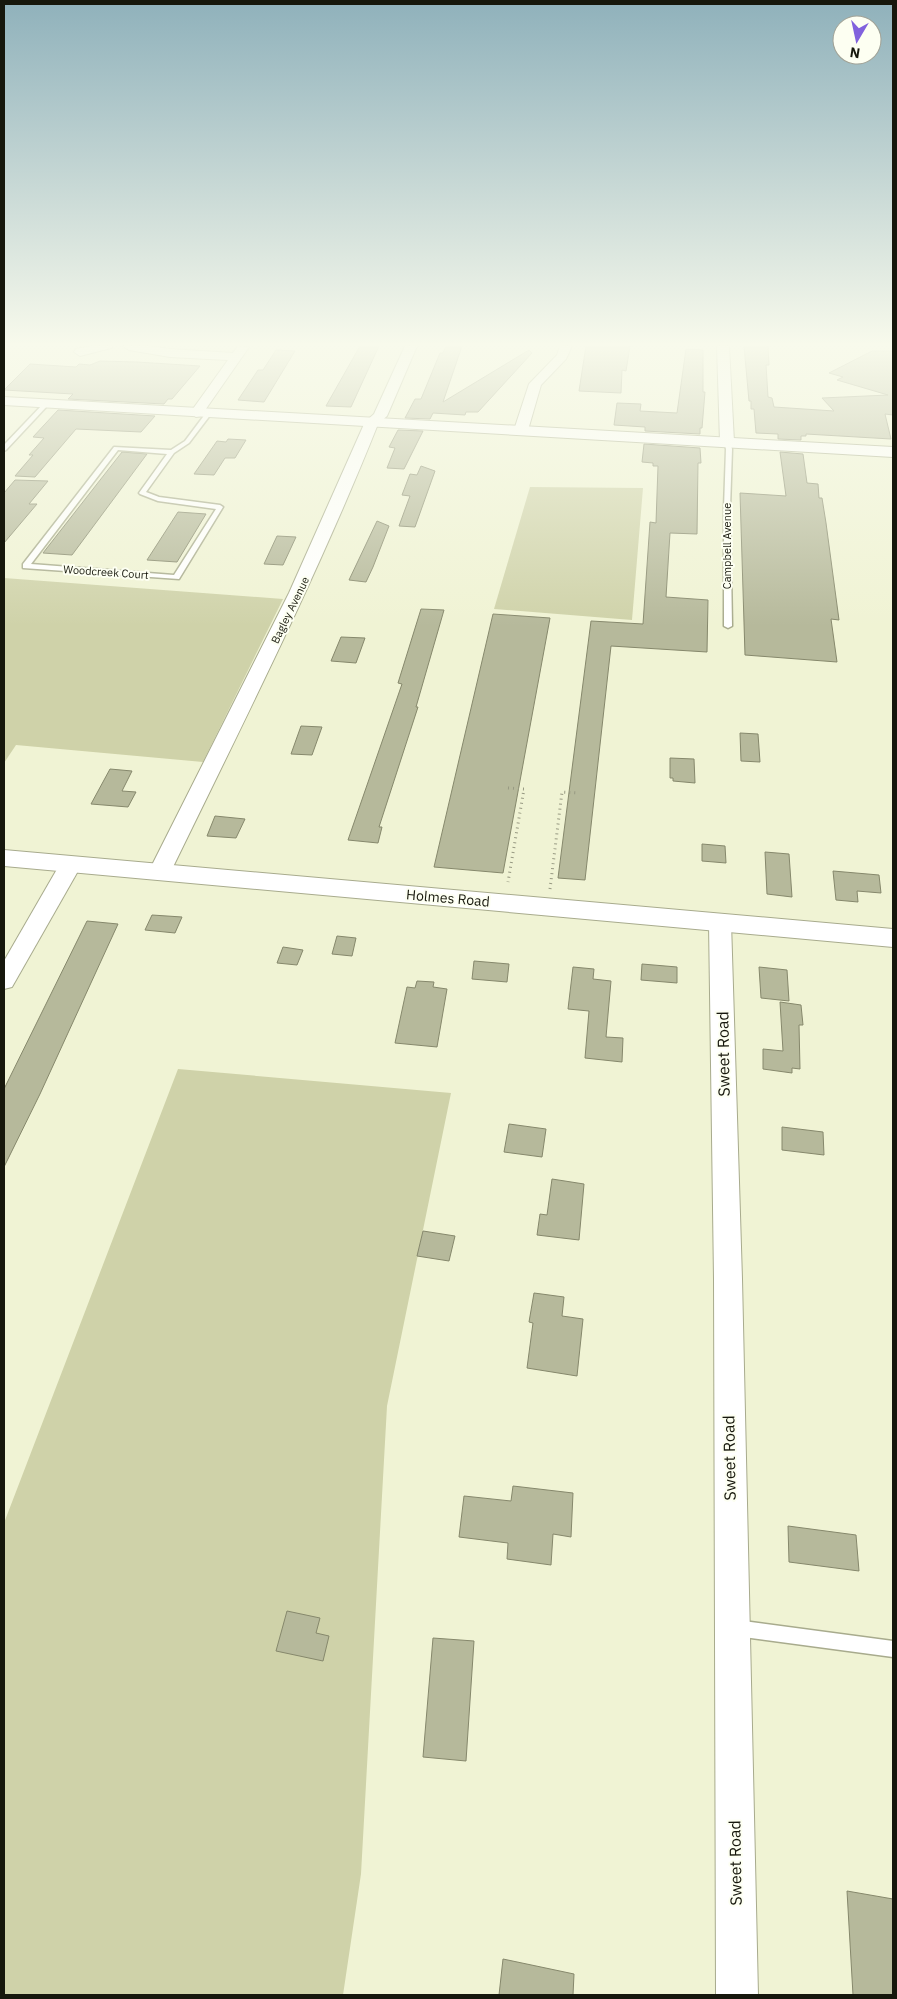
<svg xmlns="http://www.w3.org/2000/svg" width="897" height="1999" viewBox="0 0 897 1999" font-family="'IBM Plex Sans',sans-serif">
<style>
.green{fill:#cfd2a9}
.building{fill:#b6b99b;stroke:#86886c}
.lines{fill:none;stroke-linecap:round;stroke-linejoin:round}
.lane-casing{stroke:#a8ab8d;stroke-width:3}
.street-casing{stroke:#a8ab8d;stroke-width:2}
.secondary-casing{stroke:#a8ab8d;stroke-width:2}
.path{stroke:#989a83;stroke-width:3;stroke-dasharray:1 4;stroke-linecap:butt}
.lane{fill:#fff;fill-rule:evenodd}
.street{fill:#fff;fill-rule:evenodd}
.secondary{fill:#fff;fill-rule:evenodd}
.labels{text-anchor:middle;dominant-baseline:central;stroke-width:4;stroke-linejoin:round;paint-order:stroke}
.far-street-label{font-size:11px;fill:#16170c;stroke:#fdfff2}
.street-label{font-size:14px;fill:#16170c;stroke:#fdfff2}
.near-street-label{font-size:16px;fill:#16170c;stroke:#fdfff2}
</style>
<rect width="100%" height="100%" fill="#f0f3d4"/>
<g class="green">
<path d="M530,487l113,1 -11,132 -138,-11z"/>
<path d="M4,578l279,21 -80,163 -187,-17 -12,18z"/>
<path d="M178,1069l273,24 -64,313 -26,468 -18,121h-339v-472z"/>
</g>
<g class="building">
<path d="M360,346h19l-28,61 -25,-1z"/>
<path d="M446,346h16l-19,56 86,-52 3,3 -54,59h-12l-1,3 -32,-2 -3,6 -25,-1 10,-19h6l19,-46h3z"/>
<path d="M586,346h44l-4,25 -4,-1 -1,23 -42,-2z"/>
<path d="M744,346h24l1,19h-3l2,32 4,1 2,9 60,4 -12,-13 66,-3 -51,-15 6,-3 -14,-4 43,-22h21v64l-8,-1 6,25 -85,-5v2h-5v4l-23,-1v-5l-22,-1 -2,-24h-3v-8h-2z"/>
<path d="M686,349l17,1v42h2l-3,36h-2v6l-55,-3v-4l-31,-2 3,-22 24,1 -1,7 37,2z"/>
<path d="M276,350l19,1 -31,51 -26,-2 20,-30h5z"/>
<path d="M100,361l37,1 63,4 -28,33h-4l-4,5 -96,-5 5,-5 -69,-4 26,-26 46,3 3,-3 11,1z"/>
<path d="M58,410l97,6 -14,16 -65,-3 -41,48 -20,-1 18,-21h-4l15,-17 -11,-1z"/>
<path d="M398,430l25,1 -19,38 -17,-1 8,-20 -6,-1z"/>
<path d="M228,439l18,1 -11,18h-10l-11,17 -20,-1 23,-33 9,1z"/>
<path d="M644,444l56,4 1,15h-3l-1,71 -27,-1 -4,64 42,3 -1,52 -96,-6 -26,234 -27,-2 33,-257 52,3 7,-102 6,1 2,-57h-5v-3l-11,-1z"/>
<path d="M122,452l25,2 -75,101 -29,-2z"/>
<path d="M780,452l23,2 4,29 11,1 1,14h3l4,25 13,97 -8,-1 6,43 -92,-7 -5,-162 46,3z"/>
<path d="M421,466l14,5 -20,56 -16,-1 11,-30 -8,-1 8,-21 7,1z"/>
<path d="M15,480l33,1 -19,23h8l-33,39v-50z"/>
<path d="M178,512l28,2 -29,48 -30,-2z"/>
<path d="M377,521l12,5 -16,41 -7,15 -17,-2z"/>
<path d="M277,536l19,1 -13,28 -19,-1z"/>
<path d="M421,609l23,1 -28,97h2l-39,120h3l-4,16 -30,-3 54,-156 -4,-1z"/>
<path d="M493,614l57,4 -47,255 -69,-6z"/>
<path d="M341,637l24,1 -9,25 -25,-2z"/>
<path d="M301,726l21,1 -10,28 -21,-1z"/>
<path d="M740,733l18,1 2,28 -19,-1z"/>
<path d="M670,758l24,1 1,24 -22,-2v-3h-3z"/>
<path d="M110,769l22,2 -10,20 14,1 -8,15 -37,-3z"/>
<path d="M215,816l30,3 -9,19 -29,-2z"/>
<path d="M702,844l23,2 1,17 -24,-2z"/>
<path d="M765,852l24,2 3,43 -25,-3z"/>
<path d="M833,871l46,4 2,18 -24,-2 1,11 -22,-2z"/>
<path d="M152,915l30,2 -7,16 -30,-3z"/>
<path d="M87,921l31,3 -78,170 -36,73v-78z"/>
<path d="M337,936l19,2 -4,18 -20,-2z"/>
<path d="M283,947l20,3 -6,15 -20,-2z"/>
<path d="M474,961l35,3 -2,18 -35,-3z"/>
<path d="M642,964l35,3v16l-36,-3z"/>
<path d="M573,967l21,2 -1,10 18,2 -5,56 17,1 -1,24 -37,-4 4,-47 -21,-2z"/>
<path d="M759,967l28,3 2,31 -28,-3z"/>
<path d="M417,981l17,1 -1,5 14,2 -10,58 -42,-4 12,-56 8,1z"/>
<path d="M780,1002l21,3 2,20h-4l1,44 -8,-1v5l-29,-4v-20l20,2z"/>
<path d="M509,1124l37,5 -4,28 -38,-5z"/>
<path d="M782,1127l41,5 1,23 -42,-5z"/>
<path d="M552,1179l32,5 -5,56 -42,-5 3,-21 7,1z"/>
<path d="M423,1231l32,5 -6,25 -32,-5z"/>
<path d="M534,1293l30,4 -2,19 21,3 -6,57 -50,-8 6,-45 -4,-1z"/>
<path d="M513,1486l60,7 -2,44 -18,-3 -2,31 -44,-6 1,-16 -49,-6 5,-41 47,5z"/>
<path d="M788,1526l68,9 3,36 -70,-9z"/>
<path d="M287,1611l33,7 -4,15 13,3 -6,25 -47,-10z"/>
<path d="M433,1638l41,3 -8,120 -43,-4z"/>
<path d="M847,1891l46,8v96h-40z"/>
<path d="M503,1959l71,15 -1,21h-74z"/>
</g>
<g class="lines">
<defs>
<g id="lane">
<path d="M44,403l5,1 -43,46 -2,1v-6z"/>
<path d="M206,413l5,1 -22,29 -15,10 -28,39 13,5 61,8 3,2 -44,72 -156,-11v-4l91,-117 57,3 14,-9zM118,450l49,4 -28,39 1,1 18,7 58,8 -42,66 -143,-11z"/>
<path d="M727,440l3,2 2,7 -2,59 2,118 -4,2 -4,-2v-118l2,-59 -2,-7z"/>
<path d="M736,1620l157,21v16l-157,-21 -6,-2 -2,-6 2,-6z"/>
</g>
<g id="street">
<path d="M92,346h21l-2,2 -31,8 -6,-4 2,-3z"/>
<path d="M123,346h26l21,3 63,4 5,-7 11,1 -48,69 -5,1 -6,-4 38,-53 -58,-3 -41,-7z"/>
<path d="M405,346h12l-30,70 -9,8c-61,153 -135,299 -207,447l-3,5 -8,2 -8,-2 -3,-5 140,-278 76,-171 9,-8z"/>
<path d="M560,346h12l-6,13 -25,26 -13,45 -2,3h-10l-2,-3 15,-46 28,-29z"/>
<path d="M717,346h12l5,96 -7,4 -7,-4z"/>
<path d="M71,857l8,2 3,5 -70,123 -8,2v-28l56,-97 3,-5z"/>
<path d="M720,915l8,2 3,5 11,357 16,716h-42l-2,-716 -5,-357 3,-5z"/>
</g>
<g id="secondary">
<path d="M4,397l889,50v10l-889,-52z"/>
<path d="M4,850l889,79v18l-889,-81z"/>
</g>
</defs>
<use href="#lane" class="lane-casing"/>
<use href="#street" class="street-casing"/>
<use href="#secondary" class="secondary-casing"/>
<g class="path">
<path d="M508,788l16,1 -16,93"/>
<path d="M550,889l12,-97 17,1"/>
</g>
<use href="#lane" class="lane"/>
<use href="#street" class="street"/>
<use href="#secondary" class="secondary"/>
</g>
<linearGradient id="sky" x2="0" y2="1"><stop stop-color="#8fb1bb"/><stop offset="0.55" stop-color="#f8faec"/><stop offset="1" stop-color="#f8faec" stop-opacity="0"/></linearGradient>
<rect width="897" height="626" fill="url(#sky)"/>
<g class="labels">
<g class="far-street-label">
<text transform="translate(727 546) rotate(-90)">Campbell Avenue</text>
<text transform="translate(106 572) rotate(4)">Woodcreek Court</text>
<text transform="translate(290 610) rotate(-64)">Bagley Avenue</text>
</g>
<g class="street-label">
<text transform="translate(448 898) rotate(5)">Holmes Road</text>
</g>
<g class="near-street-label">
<text transform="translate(723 1054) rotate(-91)">Sweet Road</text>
<text transform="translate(729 1458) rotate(-91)">Sweet Road</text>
<text transform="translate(735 1863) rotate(-91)">Sweet Road</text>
</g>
</g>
<rect width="897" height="1999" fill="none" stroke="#16170c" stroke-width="10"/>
<g transform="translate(857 40) rotate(189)"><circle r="24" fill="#fdfff2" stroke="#a1a296"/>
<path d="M0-4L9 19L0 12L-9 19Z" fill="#8162dd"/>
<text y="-8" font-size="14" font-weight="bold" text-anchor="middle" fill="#16170c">N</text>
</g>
</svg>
